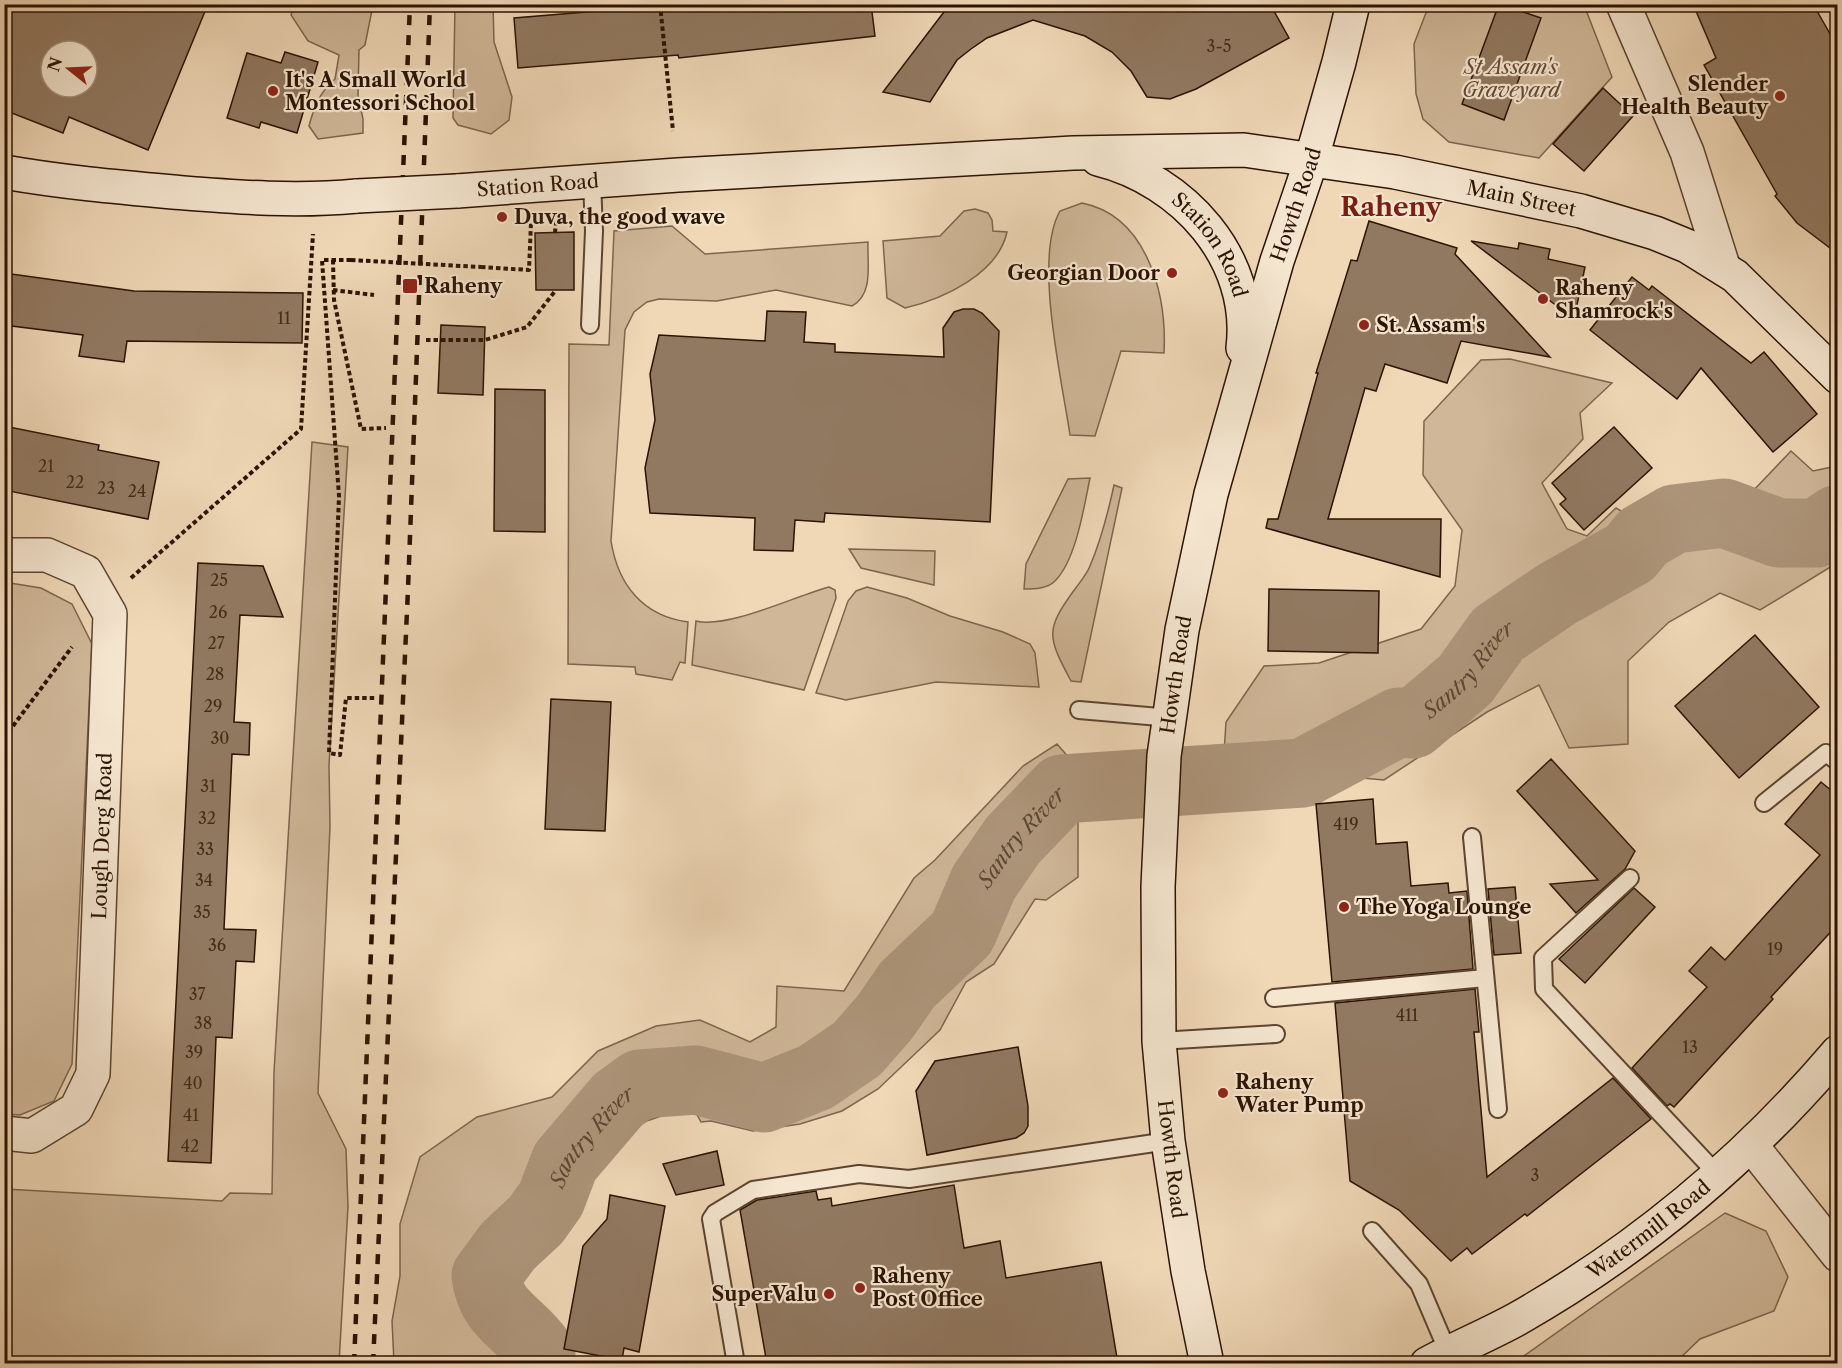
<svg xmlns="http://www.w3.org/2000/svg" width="1842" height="1368" viewBox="0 0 1842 1368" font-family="'Libre Caslon Text',serif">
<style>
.green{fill:#cfb798;stroke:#7d654e;stroke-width:1.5}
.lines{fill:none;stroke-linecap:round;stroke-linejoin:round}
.river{stroke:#ad957a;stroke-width:69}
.building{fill:#917961;stroke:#2b1303;stroke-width:1.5;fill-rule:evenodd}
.lane-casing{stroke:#5c4430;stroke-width:20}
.street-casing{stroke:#5c4430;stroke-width:36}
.secondary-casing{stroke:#2b1303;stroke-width:36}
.path{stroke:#2b1303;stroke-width:4;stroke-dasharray:4.5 3;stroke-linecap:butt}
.lane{stroke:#f5e6d0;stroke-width:16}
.street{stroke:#f5e6d0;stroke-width:33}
.secondary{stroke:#f5e6d0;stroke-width:33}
.rail{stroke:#2b1303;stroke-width:4.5;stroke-dasharray:10 10;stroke-linecap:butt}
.secondary-bridge-casing{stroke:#2b1303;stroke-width:36;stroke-linecap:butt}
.path-bridge{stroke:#2b1303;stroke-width:4;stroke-dasharray:4.5 3;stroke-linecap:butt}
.secondary-bridge{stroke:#f5e6d0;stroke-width:33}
.poi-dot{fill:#8f2418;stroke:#f5e6d0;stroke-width:2}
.labels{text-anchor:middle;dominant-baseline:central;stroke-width:4.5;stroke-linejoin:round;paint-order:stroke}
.number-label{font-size:16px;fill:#442c1a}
.park-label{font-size:20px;font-style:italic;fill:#644c37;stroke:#f5e6d0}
.poi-label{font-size:20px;font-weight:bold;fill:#2b1303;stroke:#f5e6d0;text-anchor:start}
.street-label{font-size:20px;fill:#2b1303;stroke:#f5e6d0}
.water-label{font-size:21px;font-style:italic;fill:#5f4733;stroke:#f5e6d0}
.district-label{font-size:26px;font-weight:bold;fill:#7a1f14;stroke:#f5e6d0}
</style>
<rect width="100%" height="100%" fill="#f0d8b7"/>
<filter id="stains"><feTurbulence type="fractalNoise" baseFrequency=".00333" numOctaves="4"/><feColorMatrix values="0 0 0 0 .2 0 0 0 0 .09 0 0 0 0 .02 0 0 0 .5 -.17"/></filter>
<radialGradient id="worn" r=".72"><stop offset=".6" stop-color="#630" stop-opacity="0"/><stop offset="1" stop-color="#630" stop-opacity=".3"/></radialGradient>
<g class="green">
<path d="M294,5h79l-8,40 -6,5 -1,45 5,24v14l-45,6 -9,-13c5,-19 10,-33 26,-47l4,-24 -31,-14 -17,-26z"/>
<path d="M455,5h38l1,37 18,55 -3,23 -18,14 -33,-9 -5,-7z"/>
<path d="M1429,5h155l28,72 -73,81 -90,-16 -26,-23 -7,-25 -2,-50z"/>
<path d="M1082,203c65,13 85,91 82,150l-43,-2 -26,85 -25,-1c-8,-55 -37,-177 -10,-224z"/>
<path d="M975,209l13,4 4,7 1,11 14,1c-9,42 -64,67 -102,76l-18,-10 -4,-57 57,-5 24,-25z"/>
<path d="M672,226l33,28 163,-12c-1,22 6,52 -16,64l-76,-16 -59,11 -58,-2 -12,3 -13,10 -9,18 -14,211c7,44 32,75 77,81l-3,41 -5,-1 -8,18 -36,-6 -1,-7 -67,-3 1,-320 40,1 5,-114z"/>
<path d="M1510,359l102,24 -32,30 3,26 -41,44 25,46 20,7 29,-28 21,12 56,-28 58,1 40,-42 22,20 24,-5v97l-77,47 -40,-17 -51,29 -41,39v83l-59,4 -30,-63 -52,27 -103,68 -33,-3 -59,27 -57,5 -14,-9 5,-78 38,-56 55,-3 102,-34 34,-43 7,-56 -39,-55 1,-54 57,-61z"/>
<path d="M312,442l36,5 -19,318 1,62 -12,266 28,56 2,58 -9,156h-334v-174l217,12 8,-8 42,1 2,-122z"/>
<path d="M1090,478c-6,29 -14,82 -35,103 -8,8 -21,8 -31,8l2,-25 42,-85z"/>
<path d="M1114,485l8,3 -41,194 -10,-1c-24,-45 -26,-51 4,-92 5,-7 12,-15 15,-23 11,-26 18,-53 24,-81z"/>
<path d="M849,549l86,2 -1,34 -73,-17z"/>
<path d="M4,582l37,6 31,16 20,40 -20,420 -18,37 -34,14 -16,-1z"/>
<path d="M829,587l6,3 1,8 -32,92 -112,-25 4,-44c32,8 99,-25 133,-34z"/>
<path d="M867,587l40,11 43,18 53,16 27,12 5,9 4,34 -103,-5 -90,18 -30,-7 32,-92 8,-10z"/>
<path d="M1057,744l21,24v109l-32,23 -11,-1 -41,65 -28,18 -26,48 -62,59 -36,22 -42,13 -47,7 -42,-10 -10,1 -5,-9 -20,-2 -38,13 -19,-3 -43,13 -15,28 -17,21 -8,22 -34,32v27l-4,18c12,21 56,55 47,81h-151l-2,-42 8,-45v-52l20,-67 57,-40 75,-20 46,-46 58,-25 44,-6 50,22 26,-15 1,-41 67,5 70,-113 21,-18 88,-94z"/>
<path d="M1725,1213l41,18 22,46 -14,34 -74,28 -25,24h-161z"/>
</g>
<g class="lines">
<path class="river" id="s1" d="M535,1364l6,-11c-21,-31 -49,-36 -55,-77l22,-30 28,-26 15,-21 14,-37 53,-62 22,-16 56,-4 68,18 52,-21 41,-28 28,-32 22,-32 55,-52 22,-51 29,-42 49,-51 241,-16 96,-51 14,2 52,-44 33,-46 59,-40 73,-41 13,-16 31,-18 50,-6 55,20h38l21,-14"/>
</g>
<g class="building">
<path d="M4,4h204l-60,146 -79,-33 -6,16 -59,-23zM51,51h36v36h-36z"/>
<path d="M621,4h250l4,32 -196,22 -1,-3 -160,13 -4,-50 108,-9z"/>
<path d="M950,4h320l19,34 -93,51 -26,10 -23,-2 -16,-26 -19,-19 -27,-16 -52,-16 -46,18 -16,11 -14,11 -27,42 -47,-10z"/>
<path d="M1499,4l42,14 -37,102 -42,-16z"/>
<path d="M1693,4h120l25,44v206l-41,-31 -22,-27 2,-2 -73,-129 12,-7z"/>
<path d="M285,52l33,10 -21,71 -36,-11 -2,6 -32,-10 20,-65 34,10z"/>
<path d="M1603,88l30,28 -49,55 -31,-27z"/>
<path d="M1369,221l88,27 -2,6 95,103 -89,-16 -14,42 -62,-19 -9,27 -11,-3 -37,131h113l-1,58 -174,-49 2,-9h10l40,-146h-2l35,-113 6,1z"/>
<path d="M574,232v58h-38l-1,-57z"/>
<path d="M1471,241l47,8 1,-6 31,6 -2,10 37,8 -11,52z"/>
<path d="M4,273l130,18 169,2 -1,50 -175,-2 -3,21 -45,-6 4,-21 -79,-10z"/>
<path d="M1632,277l17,13 3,-4 99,77 13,-11 53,62 -44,38 -72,-84 -24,31 -87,-69z"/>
<path d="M963,309h11l8,4 17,18 -9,191 -165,-9 -1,9 -29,-2 -2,31 -39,-1 1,-32 -105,-5 -5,-45 10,-48 -5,-46 9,-39 106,6 2,-30 39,1 -2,30 31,2v8l109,5 -1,-29 11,-16z"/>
<path d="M441,325l44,2 -2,68 -45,-2z"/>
<path d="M495,389l50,1v142l-51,-1z"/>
<path d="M4,426l95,19 -1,5 61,12 -11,57 -144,-29z"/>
<path d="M1614,427l38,41 -68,62 -24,-26 6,-5 -14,-16z"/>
<path d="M198,563l65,3 20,51 -43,-2 -6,107 16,1 -1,32 -17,-1 -8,175 32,1 -2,32 -18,-1 -4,77 -16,-1 -5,126 -43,-2z"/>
<path d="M1269,589l110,2 -1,62 -110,-2z"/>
<path d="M1755,635l64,72 -80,71 -64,-72z"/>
<path d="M551,699l60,3 -6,129 -60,-2z"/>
<path d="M1551,759l84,92 -10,18 -49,44 -26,-29 48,-4 -81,-89z"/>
<path d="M1821,782l17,14v128l-67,73 2,2 -99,108 -4,-3 -3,2 -35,-38 75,-81 -18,-16 22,-24 14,13 95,-105 -35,-31z"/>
<path d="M1373,799l3,45 31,-2 4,44 37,-3 1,10 18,-2 6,78 -141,13 -16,-178z"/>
<path d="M1515,887l6,66 -27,2 -6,-66z"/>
<path d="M1634,888l21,19 -70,76 -26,-24z"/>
<path d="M1475,989l4,43h-5l13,145 126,-99 38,41 -124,97 -2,-2 -53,40 -5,-6 -16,13 -52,-51 -49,-29 -15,-178z"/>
<path d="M1018,1047l10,59v20l-4,7 -8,5 -89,17 -11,-64 19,-30z"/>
<path d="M717,1151l7,34 -48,10 -13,-31z"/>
<path d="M954,1185l10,63 36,-7 6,37 95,-16 17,102h-351l-27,-154 17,-10 59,-9 2,9 13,-2 1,8z"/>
<path d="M610,1195l55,11 -26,146 -15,-4 -2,12 -58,-11 19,-103 24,-27z"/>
</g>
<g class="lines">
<defs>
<g id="lane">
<path d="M590,325l4,-94 -2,-50"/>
<path d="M1079,710l92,8"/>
<path d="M1764,803l62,-50 12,9"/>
<path d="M1472,837l26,272"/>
<path d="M1630,878l-87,80 1,31 173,185"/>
<path d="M1274,998l211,-20"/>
<path d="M1159,1041l117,-7"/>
<path d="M1372,1231l47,53 29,68"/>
<path d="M736,1364l-25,-145 4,-6 38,-23 106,-16 50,5 259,-38"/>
</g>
<g id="street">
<path d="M1623,4l64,148 36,114"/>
<path d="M4,555h43l39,17 24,42 -17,460 -17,35 -44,27 -28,-3"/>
<path d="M1751,1145l87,110"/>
</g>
<g id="secondary">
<path id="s2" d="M1098,159c85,21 156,99 145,189"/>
<path d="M4,172c57,10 113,15 169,20 63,5 120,10 184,4"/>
<path id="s3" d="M457,191l221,-16 395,-22 171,-3 151,22 186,39 74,22 32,13 48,30 103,101"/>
<path id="s4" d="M1207,1364l-19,-93 -20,-130 -9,-100 -1,-154 6,-131 18,-126 29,-136 66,-233 34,-100 28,-99 14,-58"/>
<path id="s5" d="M1427,1364c29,-16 61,-29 90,-45 121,-69 230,-160 321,-267"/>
</g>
</defs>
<use href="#lane" class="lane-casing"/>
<use href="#street" class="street-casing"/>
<use href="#secondary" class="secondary-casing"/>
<g class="path">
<path d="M660,4l13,127"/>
<path d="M555,233l1,-12"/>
<path d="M333,260l1,40 27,129 25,-1"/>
<path d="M351,260h-29l17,236 -10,257 11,2 6,-57h29"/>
<path d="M481,267l48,3 2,-47"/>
<path d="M333,290l41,5"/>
<path d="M426,340h59l42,-13 29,-37"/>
<path d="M131,578l170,-149 12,-195"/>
<path d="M4,738l68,-91"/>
</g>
<use href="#lane" class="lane"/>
<use href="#street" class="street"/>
<use href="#secondary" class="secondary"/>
<g class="rail">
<path d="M354,1364l56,-1360"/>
<path d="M373,1364l35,-775 22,-585"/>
</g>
<defs>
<path id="secondary-bridge" d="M357,196l100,-5"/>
</defs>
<use href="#secondary-bridge" class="secondary-bridge-casing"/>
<path class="path-bridge" d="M351,260l130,7"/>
<use href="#secondary-bridge" class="secondary-bridge"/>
</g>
<g class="poi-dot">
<circle cx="273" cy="91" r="6"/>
<circle cx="1780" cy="96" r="6"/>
<circle cx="502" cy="217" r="6"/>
<circle cx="1172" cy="273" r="6"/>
<rect x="402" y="278" width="16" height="16" rx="3"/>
<circle cx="1543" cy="299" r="6"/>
<circle cx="1364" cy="325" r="6"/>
<circle cx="1344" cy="907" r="6"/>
<circle cx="1223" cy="1093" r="6"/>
<circle cx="860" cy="1288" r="6"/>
<circle cx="829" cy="1294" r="6"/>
</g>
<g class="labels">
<g class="number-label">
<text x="1219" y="46">3-5</text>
<text x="284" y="318">11</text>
<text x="46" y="466">21</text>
<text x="75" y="482">22</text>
<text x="106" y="488">23</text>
<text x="137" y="491">24</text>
<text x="219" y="580">25</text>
<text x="218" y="612">26</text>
<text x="216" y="643">27</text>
<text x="215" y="674">28</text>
<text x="213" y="706">29</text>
<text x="220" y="738">30</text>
<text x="208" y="786">31</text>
<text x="207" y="818">32</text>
<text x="1346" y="824">419</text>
<text x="205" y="849">33</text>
<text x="204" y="880">34</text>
<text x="202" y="912">35</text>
<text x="217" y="945">36</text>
<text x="1775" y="949">19</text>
<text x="197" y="994">37</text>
<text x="1407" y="1015">411</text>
<text x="203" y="1023">38</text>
<text x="1690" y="1047">13</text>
<text x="194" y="1052">39</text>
<text x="193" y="1083">40</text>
<text x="191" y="1115">41</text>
<text x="190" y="1146">42</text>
<text x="1535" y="1175">3</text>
</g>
<g class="park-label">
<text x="1511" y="67">St Assam's<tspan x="1511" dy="23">Graveyard</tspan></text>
</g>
<g class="poi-label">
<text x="285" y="80">It's A Small World<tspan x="285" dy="23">Montessori School</tspan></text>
<text x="1768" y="84" text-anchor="end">Slender<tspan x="1768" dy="23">Health Beauty</tspan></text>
<text x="514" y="217">Duva, the good wave</text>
<text x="1160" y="273" text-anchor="end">Georgian Door</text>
<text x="424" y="286">Raheny</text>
<text x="1555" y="288">Raheny<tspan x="1555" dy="23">Shamrock's</tspan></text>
<text x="1376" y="325">St. Assam's</text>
<text x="1356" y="907">The Yoga Lounge</text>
<text x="1235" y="1082">Raheny<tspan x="1235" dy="23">Water Pump</tspan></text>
<text x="872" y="1276">Raheny<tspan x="872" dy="23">Post Office</tspan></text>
<text x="817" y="1294" text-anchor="end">SuperValu</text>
</g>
<g class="street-label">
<text stroke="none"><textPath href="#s3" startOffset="81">Station Road</textPath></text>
<text stroke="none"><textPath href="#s3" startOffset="1070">Main Street</textPath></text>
<text stroke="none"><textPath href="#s4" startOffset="1180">Howth Road</textPath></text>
<text stroke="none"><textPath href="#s2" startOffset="147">Station Road</textPath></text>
<text stroke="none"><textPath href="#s4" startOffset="694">Howth Road</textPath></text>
<text transform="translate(102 836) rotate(-88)">Lough Derg Road</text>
<text transform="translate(1172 1159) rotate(83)">Howth Road</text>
<text stroke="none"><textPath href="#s5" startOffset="260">Watermill Road</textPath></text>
</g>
<g class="water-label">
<text stroke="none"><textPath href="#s1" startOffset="1368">Santry River</textPath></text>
<text stroke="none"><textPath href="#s1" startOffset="862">Santry River</textPath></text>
<text stroke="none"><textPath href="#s1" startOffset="286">Santry River</textPath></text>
</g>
<g class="district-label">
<text x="1391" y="207">Raheny</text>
</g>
</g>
<rect width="1842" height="1368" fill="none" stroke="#f0d8b7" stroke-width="24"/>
<rect x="6" y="6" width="1830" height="1356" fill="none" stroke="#2b1303" stroke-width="3"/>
<rect x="12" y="12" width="1818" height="1344" fill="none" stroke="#2b1303" stroke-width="1.5"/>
<g transform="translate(69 69) rotate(288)"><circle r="28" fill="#f5e6d0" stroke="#a4927e" stroke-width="1.5"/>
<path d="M0-4.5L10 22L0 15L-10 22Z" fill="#8f2418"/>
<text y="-9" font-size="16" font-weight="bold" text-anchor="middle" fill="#2b1303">N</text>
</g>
<rect width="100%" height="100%" filter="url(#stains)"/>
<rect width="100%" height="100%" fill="url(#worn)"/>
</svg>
